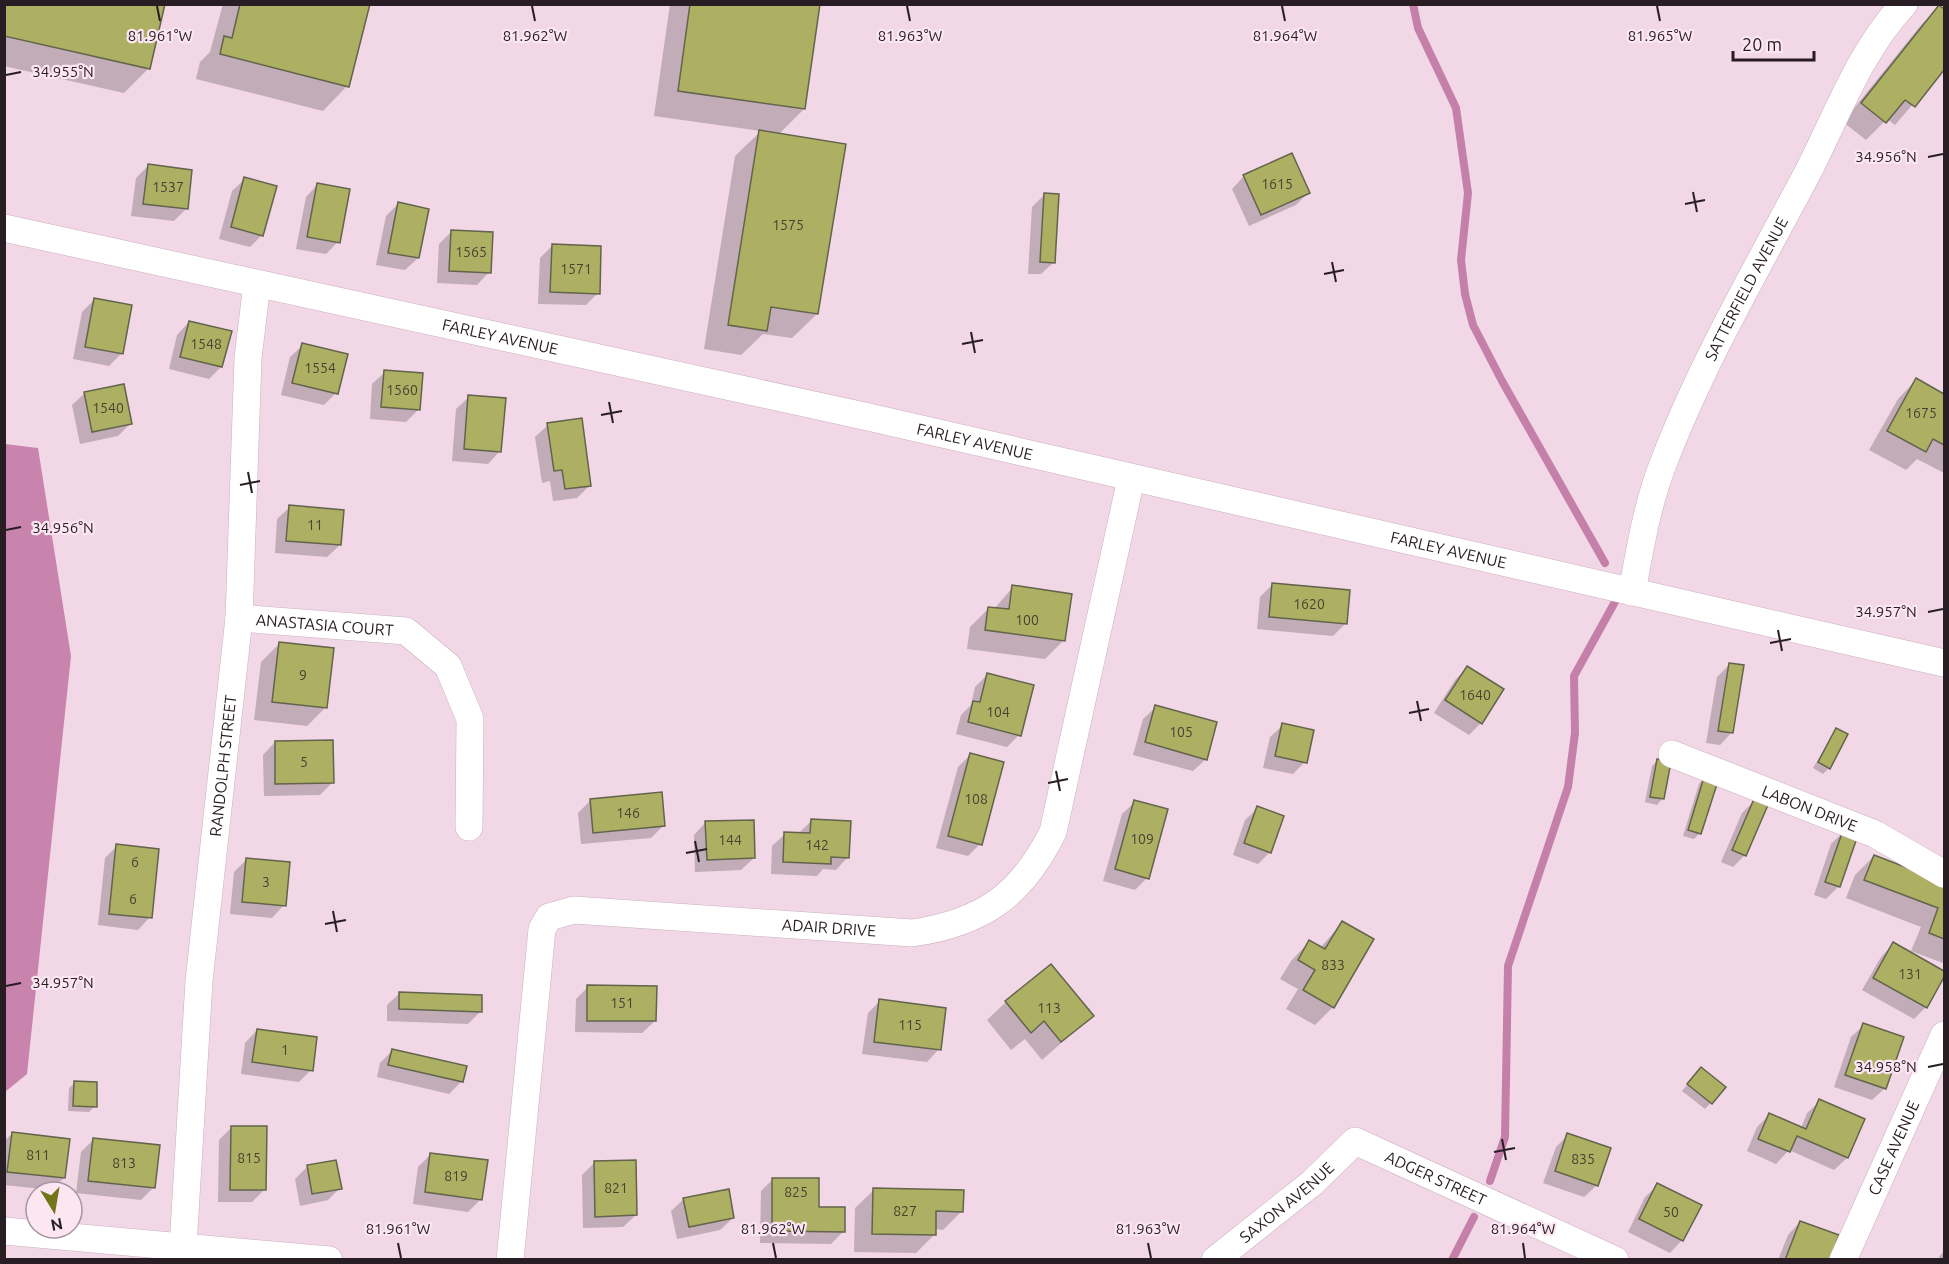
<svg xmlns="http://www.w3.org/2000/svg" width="1949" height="1264" viewBox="0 0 1949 1264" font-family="Ubuntu,sans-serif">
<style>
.forest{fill:#c984ae}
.shadow{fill:#0003}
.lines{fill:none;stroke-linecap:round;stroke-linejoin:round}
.stream{stroke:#c580a9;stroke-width:8}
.building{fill:#adb062;stroke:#62644c;stroke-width:1.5}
.street-casing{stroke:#cab0bf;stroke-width:28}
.street{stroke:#fff;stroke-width:27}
.ticks{fill:none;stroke:#271d23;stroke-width:2}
.labels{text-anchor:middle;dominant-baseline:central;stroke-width:4.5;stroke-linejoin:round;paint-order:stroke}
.number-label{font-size:14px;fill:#484233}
.street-label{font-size:16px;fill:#271d23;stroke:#fce6f2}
.ticks-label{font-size:15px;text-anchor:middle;fill:#271d23;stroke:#fce6f2;stroke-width:4.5;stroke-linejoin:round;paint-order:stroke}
</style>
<rect width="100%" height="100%" fill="#f2d7e6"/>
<path class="forest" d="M5,444l33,4 33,208 -44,418 -22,18z"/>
<g class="shadow">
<path d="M4,4l145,64 -25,25 -120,-27z"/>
<path d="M223,4h145l-21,82 -24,25 -127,-32 4,-17 10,-10z"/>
<path d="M670,4h149l-15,105 -26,26 39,179 -25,24 -29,-4 -22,21 -37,-6 31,-193 26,-25 -107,-15z"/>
<path d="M1939,7l5,4v57l-49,57 -8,-6 -21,21 -23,-18 78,-97z"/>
<path d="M148,166l38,43 -12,12 -43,-5 5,-38z"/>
<path d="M1244,176l64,17 -12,12 -47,21 -17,-37z"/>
<path d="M245,179l17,56 -12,12 -31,-8 13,-48z"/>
<path d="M318,184l20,58 -12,12 -30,-5 10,-52z"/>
<path d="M1044,195l10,67 -13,12h-13l4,-67z"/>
<path d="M398,204l20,54 -13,12 -29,-5 10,-49z"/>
<path d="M451,232l38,40 -12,13 -40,-2 2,-39z"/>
<path d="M552,246l46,47 -12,12 -48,-1 2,-46z"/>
<path d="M94,300l28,53 -13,13 -36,-7 9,-47z"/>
<path d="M189,322l32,45 -12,12 -40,-10 8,-34z"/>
<path d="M303,345l33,48 -12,12 -43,-10 9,-38z"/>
<path d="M385,372l34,37 -13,13 -36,-3 2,-35z"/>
<path d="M1916,380l28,15v78l-27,-14 -11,11 -37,-20 29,-51z"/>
<path d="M85,393l45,31 -12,12 -38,8 -8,-39z"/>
<path d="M469,397l31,54 -12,13 -36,-3 4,-52z"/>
<path d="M548,425l42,60 -13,13 -24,3 -3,-20 -8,2 -7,-46z"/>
<path d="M290,507l50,38 -13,12 -52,-4 2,-34z"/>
<path d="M1273,584l72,40 -12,12 -76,-7 3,-32z"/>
<path d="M1013,587l50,54 -18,18 -78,-10 3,-22 19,-19 5,1z"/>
<path d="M279,644l47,63 -19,19 -53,-6 7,-58z"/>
<path d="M1729,665l3,67 -12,13 -14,-2 11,-66z"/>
<path d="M1467,668l14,55 -12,12 -35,-22 21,-33z"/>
<path d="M988,674l31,61 -12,12 -51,-13 5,-19 10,-10 4,-18z"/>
<path d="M1156,707l50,52 -13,12 -60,-16 10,-36z"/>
<path d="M1283,725l22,37 -12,12 -30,-6 7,-31z"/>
<path d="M1836,730l-7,38 -6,6 -10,-6z"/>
<path d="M275,742l57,41 -12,12 -56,1 -1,-41z"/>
<path d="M970,755l10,89 -12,12 -32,-8 22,-81z"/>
<path d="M1658,760l4,39 -5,6 -12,-3 7,-36z"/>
<path d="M1704,778l-4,55 -6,6 -11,-3 16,-52z"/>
<path d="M590,801l74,24 -13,13 -70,6 -3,-31z"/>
<path d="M1754,801l-9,54 -12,12 -12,-5 21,-49z"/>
<path d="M1135,802l12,76 -12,12 -32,-9 19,-67z"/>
<path d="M1258,808l12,44 -12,12 -25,-9 12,-35z"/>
<path d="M811,821l37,36 -12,13 -13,-1 -6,7 -46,-2 1,-28 13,-12 14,-1z"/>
<path d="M706,822l48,36 -13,12 -46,2 -1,-37z"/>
<path d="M1843,832l-4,54 -13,13 -12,-4 17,-51z"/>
<path d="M117,846l33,71 -12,13 -40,-5 7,-67z"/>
<path d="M1874,856l70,27 -1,80 -32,-12 10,-24 -75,-29 9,-23z"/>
<path d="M246,860l38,45 -12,13 -42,-4 4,-42z"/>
<path d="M1342,923l-9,84 -18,18 -29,-16 12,-20 -18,-10 11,-18 18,-19 11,6z"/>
<path d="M1893,944l51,29 -18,34 -12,12 -52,-29 19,-33z"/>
<path d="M588,987l67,34 -13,12 -67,-1 1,-33z"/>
<path d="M400,993l80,19 -12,12 -81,-3v-16z"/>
<path d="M880,1001l59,48 -12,13 -65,-8 6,-41z"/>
<path d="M1006,1002l86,14 -50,44 -17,-21 -14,11 -24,-30z"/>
<path d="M1864,1025l21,63 -13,12 -38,-13 17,-50z"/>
<path d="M257,1030l54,40 -12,12 -58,-8 4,-31z"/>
<path d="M392,1051l70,30 -13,13 -72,-17 3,-14z"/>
<path d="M1695,1075l29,13 -19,21 -23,-18z"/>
<path d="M75,1083l20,23 -6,6 -21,-1 1,-23z"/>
<path d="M1820,1101l43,19 -16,38 -13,12 -45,-20 -13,14 -29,-13 10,-24 13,-13 31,14 6,-15z"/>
<path d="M232,1127l32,63 -12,12h-34l1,-62z"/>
<path d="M12,1134l52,44 -13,12 -47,-5v-44z"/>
<path d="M1568,1135l29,50 -13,12 -41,-14 13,-36z"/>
<path d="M93,1140l60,48 -12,12 -65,-7 5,-41z"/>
<path d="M431,1154l50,45 -13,13 -55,-8 5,-37z"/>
<path d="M594,1163l42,52 -13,12 -40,1 -1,-53z"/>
<path d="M307,1167l33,21 -12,12 -28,6 -5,-27z"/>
<path d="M773,1179l44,29 26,24 -12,12 -71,-1 1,-52z"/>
<path d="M1658,1185l24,55 -12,13 -42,-21 17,-35z"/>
<path d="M874,1190l88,21 -19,19 -8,-1v5l-19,19 -62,-1 1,-44z"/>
<path d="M684,1199l49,19 -13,12 -43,9 -6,-28z"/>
<path d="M1800,1222l28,38h-50l10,-25z"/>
<path d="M1944,1251v9h-6l1,-3z"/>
</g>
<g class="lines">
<g class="stream">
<path d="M1413,4l5,24 38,80 12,85 -7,67 4,34 8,31 29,56 103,182"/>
<path d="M1490,1181l15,-44 3,-171 60,-179 7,-54 -1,-57 42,-76"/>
<path d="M1452,1260l22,-43"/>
</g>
</g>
<g class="building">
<path d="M4,4h161l-15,65 -146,-33z"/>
<path d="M240,4h130l-21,83 -129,-33 4,-18 8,2z"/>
<path d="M690,4h130l-15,105 -127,-18z"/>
<path d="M1939,5l5,4v61l-29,37 -10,-7 -19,23 -25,-20z"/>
<path d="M759,130l87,14 -28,170 -47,-7 -4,24 -39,-6z"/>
<path d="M1292,153l18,40 -49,22 -18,-40z"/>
<path d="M148,164l44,6 -4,39 -45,-5z"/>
<path d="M244,177l33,9 -14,50 -32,-9z"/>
<path d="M317,183l33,6 -10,54 -33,-6z"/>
<path d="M1044,193l15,1 -4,69 -15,-1z"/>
<path d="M398,202l31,7 -10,49 -31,-5z"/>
<path d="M451,230l42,2 -2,41 -42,-2z"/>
<path d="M552,244l49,2 -1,48 -50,-2z"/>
<path d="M94,298l38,7 -9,49 -38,-7z"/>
<path d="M189,321l43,10 -10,36 -42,-10z"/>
<path d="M302,343l46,11 -10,40 -46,-11z"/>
<path d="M384,370l39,3 -3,37 -39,-3z"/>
<path d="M1916,378l28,16v51l-11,-6 -7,13 -39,-21z"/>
<path d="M124,384l8,40 -40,8 -8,-40z"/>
<path d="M468,395l38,3 -5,54 -37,-3z"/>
<path d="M582,418l9,68 -26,3 -3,-19 -8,1 -7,-48z"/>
<path d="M289,505l55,5 -3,35 -55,-4z"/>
<path d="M1272,583l78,7 -3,34 -78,-7z"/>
<path d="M1012,585l60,9 -7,47 -80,-11 3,-23 21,2z"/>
<path d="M279,642l55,6 -7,60 -55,-6z"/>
<path d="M1729,663l15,2 -11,68 -15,-2z"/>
<path d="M1467,666l37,23 -22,35 -37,-24z"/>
<path d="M987,673l47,12 -13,51 -53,-14 5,-21 7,1z"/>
<path d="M1155,705l62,17 -10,38 -62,-18z"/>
<path d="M1282,723l32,7 -7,33 -32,-7z"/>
<path d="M1836,728l12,6 -18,35 -12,-7z"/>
<path d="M333,740l1,43 -59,1v-43z"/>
<path d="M970,753l34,9 -22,83 -34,-9z"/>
<path d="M1657,759l14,3 -7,37 -14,-2z"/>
<path d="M1704,777l14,4 -17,53 -13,-4z"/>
<path d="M662,792l3,34 -72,7 -3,-34z"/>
<path d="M1754,799l14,6 -22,51 -14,-6z"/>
<path d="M1134,800l34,9 -19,70 -34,-10z"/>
<path d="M1257,806l27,10 -13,37 -27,-10z"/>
<path d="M811,819l40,2 -2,37 -18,-1v7l-48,-2 1,-30 26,1z"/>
<path d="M754,820l1,38 -48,2 -2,-39z"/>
<path d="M1843,830l15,5 -18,52 -15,-5z"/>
<path d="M116,844l43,5 -7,69 -43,-4z"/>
<path d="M1874,855l70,27v57l-15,-6 9,-25 -74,-28z"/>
<path d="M246,858l44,4 -4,44 -44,-4z"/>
<path d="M1342,921l32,18 -40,69 -31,-18 12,-20 -17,-10 11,-20 16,9z"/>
<path d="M1893,942l51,29v6l-17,31 -54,-30z"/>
<path d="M1051,964l43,52 -33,26 -17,-21 -13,12 -26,-32z"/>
<path d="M587,985l70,1 -1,35h-69z"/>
<path d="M399,992l83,3v17l-83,-3z"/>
<path d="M879,999l67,9 -5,42 -67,-8z"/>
<path d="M1863,1023l41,14 -18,52 -41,-14z"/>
<path d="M257,1029l60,8 -4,34 -61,-9z"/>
<path d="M392,1049l75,17 -4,16 -75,-17z"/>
<path d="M1701,1067l25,20 -14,17 -25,-20z"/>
<path d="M74,1081l23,1v25l-24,-1z"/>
<path d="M1819,1099l46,20 -17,39 -51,-22 -7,16 -32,-13 11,-26 37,16z"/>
<path d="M231,1126h36l-1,64h-36z"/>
<path d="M12,1132l58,7 -5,39 -58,-6z"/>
<path d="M1567,1133l44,15 -13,38 -43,-15z"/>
<path d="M93,1138l67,7 -5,43 -67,-7z"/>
<path d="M430,1153l58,7 -6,40 -57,-8z"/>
<path d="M336,1160l6,29 -30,5 -5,-29z"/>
<path d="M636,1160l1,55 -42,2 -1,-56z"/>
<path d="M772,1178h47v29h26v25l-73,-1z"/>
<path d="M1657,1183l45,22 -19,36 -44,-22z"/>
<path d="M873,1188l91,2 -1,22 -27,-1v24l-64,-1z"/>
<path d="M729,1189l5,29 -45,9 -6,-29z"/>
<path d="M1800,1221l39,14 -9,25h-45z"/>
</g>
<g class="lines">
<defs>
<g id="street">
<path id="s1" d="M4,228l860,188 1080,247"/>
<path id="s2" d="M1632,592c8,-43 15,-87 31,-128 39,-102 95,-197 146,-294 29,-57 51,-119 95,-166"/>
<path id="s3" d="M239,618l167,13 42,35 22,53 -1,108"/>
<path id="s4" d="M1672,754l203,80 69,40"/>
<path d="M4,1231l325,29"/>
<path id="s5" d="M183,1247l16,-266 40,-363 9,-260 9,-74"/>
<path id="s6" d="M510,1260l32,-331 7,-12 25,-7 338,23c70,-10 109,-37 141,-101l78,-353"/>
<path id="s7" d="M1215,1260l97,-77 43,-42 260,119"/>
<path id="s8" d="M1843,1260l101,-225"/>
</g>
</defs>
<use href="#street" class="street-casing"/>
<use href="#street" class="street"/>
</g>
<path class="ticks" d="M157,6l3,15M532,6l3,15M907,6l3,15M1282,6l3,15M1657,6l3,15M6,75l15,-3M1928,157l15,-3M1693,192l4,20M1685,204l20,-4M1332,262l4,20M1324,274l20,-4M971,332l4,21M962,344l21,-4M609,402l4,21M601,415l21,-4M248,472l4,21M240,485l20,-4M6,530l15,-3M1928,612l15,-3M1778,630l4,21M1770,643l21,-4M1417,701l4,20M1409,713l20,-4M1056,771l4,20M1048,783l20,-4M695,841l4,21M686,853l21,-4M333,911l4,21M325,924l21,-4M6,986l15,-3M1928,1067l15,-3M1502,1139l4,21M1494,1152l21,-4M398,1243l3,15M773,1243l3,15M1148,1243l3,15M1523,1243l2,15"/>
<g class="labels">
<g class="number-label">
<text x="1277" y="184">1615</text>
<text x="168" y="187">1537</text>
<text x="788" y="225">1575</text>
<text x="471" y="252">1565</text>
<text x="576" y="269">1571</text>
<text x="206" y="344">1548</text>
<text x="320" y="368">1554</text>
<text x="402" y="390">1560</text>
<text x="108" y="408">1540</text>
<text x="1921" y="413">1675</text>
<text x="315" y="525">11</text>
<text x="1309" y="604">1620</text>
<text x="1027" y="620">100</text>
<text x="303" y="675">9</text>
<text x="1475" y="695">1640</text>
<text x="998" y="712">104</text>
<text x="1181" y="732">105</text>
<text x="304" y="762">5</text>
<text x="976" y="799">108</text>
<text x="628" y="813">146</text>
<text x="1142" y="839">109</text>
<text x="730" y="840">144</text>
<text x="817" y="845">142</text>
<text x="135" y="862">6</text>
<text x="266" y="882">3</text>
<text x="133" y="899">6</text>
<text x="1333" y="965">833</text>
<text x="1910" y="974">131</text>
<text x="622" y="1003">151</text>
<text x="1049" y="1008">113</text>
<text x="910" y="1025">115</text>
<text x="285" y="1050">1</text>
<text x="38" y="1155">811</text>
<text x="249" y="1158">815</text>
<text x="1583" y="1159">835</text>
<text x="124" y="1163">813</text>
<text x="456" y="1176">819</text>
<text x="616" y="1188">821</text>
<text x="796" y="1192">825</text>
<text x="905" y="1211">827</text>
<text x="1671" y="1212">50</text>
</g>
<g class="street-label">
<text stroke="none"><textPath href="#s2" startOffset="326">SATTERFIELD AVENUE</textPath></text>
<text stroke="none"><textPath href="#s1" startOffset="508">FARLEY AVENUE</textPath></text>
<text stroke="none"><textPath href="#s1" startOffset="994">FARLEY AVENUE</textPath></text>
<text stroke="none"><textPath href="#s1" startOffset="1480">FARLEY AVENUE</textPath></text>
<text stroke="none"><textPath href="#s3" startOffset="86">ANASTASIA COURT</textPath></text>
<text stroke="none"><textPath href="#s5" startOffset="483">RANDOLPH STREET</textPath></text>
<text stroke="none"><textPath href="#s4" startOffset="148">LABON DRIVE</textPath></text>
<text stroke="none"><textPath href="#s6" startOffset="628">ADAIR DRIVE</textPath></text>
<text stroke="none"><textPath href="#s8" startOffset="123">CASE AVENUE</textPath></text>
<text stroke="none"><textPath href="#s7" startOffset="273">ADGER STREET</textPath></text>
<text stroke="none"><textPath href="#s7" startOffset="92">SAXON AVENUE</textPath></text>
</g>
</g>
<g class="ticks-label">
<text x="160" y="41">81.961°W</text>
<text x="535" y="41">81.962°W</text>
<text x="910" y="41">81.963°W</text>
<text x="1285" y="41">81.964°W</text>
<text x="1660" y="41">81.965°W</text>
<text x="63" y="77">34.955°N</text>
<text x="1886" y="162">34.956°N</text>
<text x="63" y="533">34.956°N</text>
<text x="1886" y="617">34.957°N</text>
<text x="63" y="988">34.957°N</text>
<text x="1886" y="1072">34.958°N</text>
<text x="398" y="1234">81.961°W</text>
<text x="773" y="1234">81.962°W</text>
<text x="1148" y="1234">81.963°W</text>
<text x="1523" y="1234">81.964°W</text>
</g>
<rect width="1949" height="1264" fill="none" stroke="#271d23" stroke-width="12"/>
<g transform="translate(54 1210) rotate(169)"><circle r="28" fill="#fce6f2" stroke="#a7969f" stroke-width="1.5"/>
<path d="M0-4.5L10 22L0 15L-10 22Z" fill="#73751b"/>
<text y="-9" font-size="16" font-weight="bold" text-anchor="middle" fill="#271d23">N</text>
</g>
<path d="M1733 51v9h81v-9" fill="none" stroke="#271d23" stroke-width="3"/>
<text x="1742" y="51" font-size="18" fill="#271d23" stroke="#fce6f2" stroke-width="4.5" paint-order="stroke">20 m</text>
</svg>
